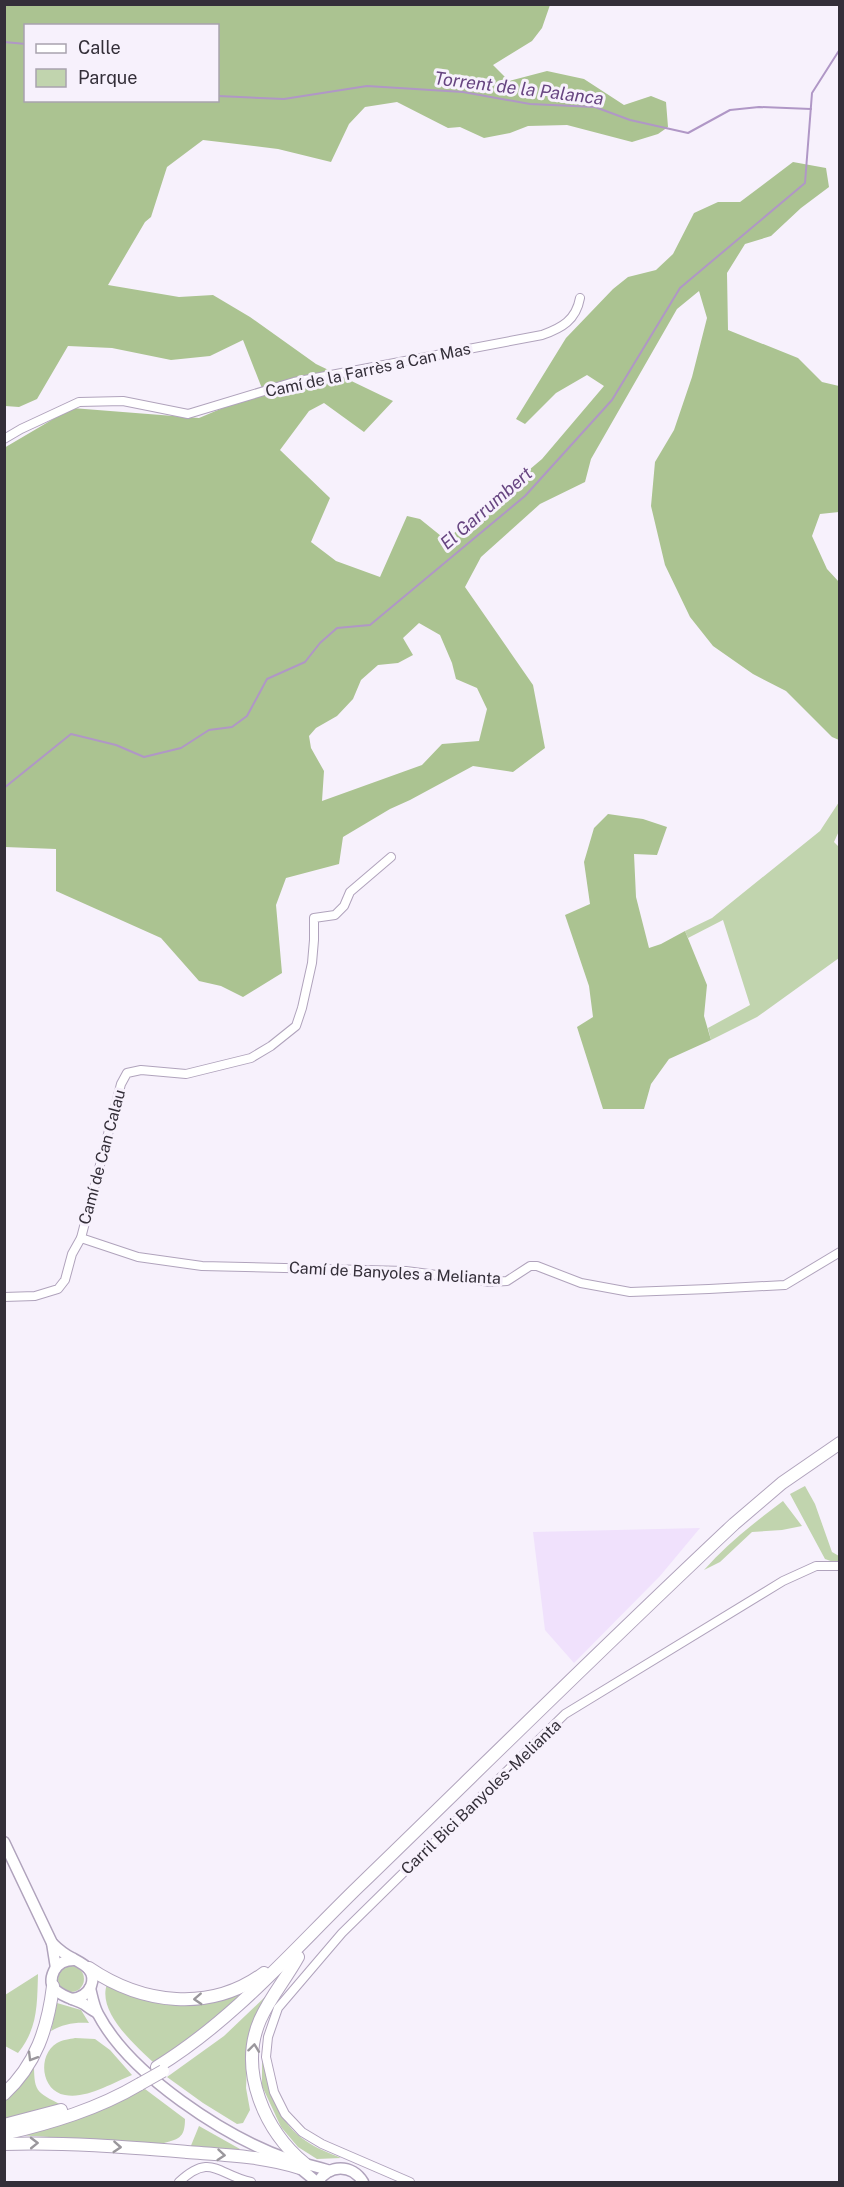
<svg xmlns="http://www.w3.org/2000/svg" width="844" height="2187" viewBox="0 0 844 2187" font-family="'Public Sans',sans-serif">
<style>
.built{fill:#f0e1fc}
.green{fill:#c1d4ae}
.forest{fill:#abc391;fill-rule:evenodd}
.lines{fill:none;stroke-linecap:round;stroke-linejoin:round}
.stream{stroke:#b097c6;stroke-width:2}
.minor-casing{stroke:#b0a3bc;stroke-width:10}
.major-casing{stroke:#b0a3bc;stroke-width:13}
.highway-casing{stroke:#b0a3bc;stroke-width:14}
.minor{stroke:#fff;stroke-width:8}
.major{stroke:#fff;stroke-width:10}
.highway{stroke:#fff;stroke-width:12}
.highway-bridge-casing{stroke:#b0a3bc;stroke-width:14;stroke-linecap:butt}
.highway-bridge{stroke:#fff;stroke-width:12}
.oneway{stroke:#9a979c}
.labels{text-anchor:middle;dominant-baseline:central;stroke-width:6;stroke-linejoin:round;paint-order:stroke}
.street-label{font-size:16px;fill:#342f39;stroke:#f7f1fc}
.water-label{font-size:18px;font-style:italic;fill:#674581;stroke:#f7f1fc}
</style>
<rect width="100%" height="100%" fill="#f7f1fc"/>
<path class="built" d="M700,1528l-40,48 -86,87 -29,-33 -12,-98z"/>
<g class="green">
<path d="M839,802v29l-5,11 6,6 -1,110 -82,59 -46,23 -3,-12 42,-23 -27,-85 -35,18 -3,-7 27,-13 108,-87z"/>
<path d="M805,1486l10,18 17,48 7,4v8l-14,-5 -35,-65z"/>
<path d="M783,1501l19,25 -20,4 -30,2 -32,30 -16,8c23,-26 51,-48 79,-69z"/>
<circle cx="71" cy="1979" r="13"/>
<path d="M38,1974c-1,31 0,54 -20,79l-13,-7v-51z"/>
<path d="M107,1984l102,18 41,-11 -76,59 -21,12c-19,-18 -56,-50 -46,-78z"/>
<path d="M267,1995l-19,49 -2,44 4,22 -7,13 -6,1 -34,-21 -36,-26 57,-41z"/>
<path d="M57,2003l24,7 8,13c-14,-1 -26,1 -38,8z"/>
<path d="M75,2038l20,1 15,11 22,25c-20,8 -45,24 -67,20 -24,-4 -28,-40 -8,-52 5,-3 13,-4 18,-5z"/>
<path d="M262,2059c7,30 17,65 44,82 10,7 23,12 35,17l-24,1 -19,-12 -17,-20 -19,-41z"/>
<path d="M34,2061c0,30 1,31 28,44l-57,16v-22z"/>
<path d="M145,2089l40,30c0,20 -7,20 -24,25l-144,-9 67,-20z"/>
<path d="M199,2126l41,23 -3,1 -47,-2z"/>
</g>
<g class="forest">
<path d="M5,5h545l-8,23 -10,13 -39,24 16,16 38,-10 37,8 40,26 27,-9 15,6 2,25 -10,7 -26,8 -65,-17 -39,1 -18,7 -26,5 -24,-11 -12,1 -51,-26 -32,5 -16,17 -18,38 -53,-13 -75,-9 -36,27 -16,50 -6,5 -37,63 71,12 34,-2 37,22 66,47 77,37 -29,31 -40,-29 -15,8 -29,39 50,48 -19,44 25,19 44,16 27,-61 13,3 26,21 96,-81 62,-73 -17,-11 -31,18 -31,31 -9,-5 50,-81 47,-49 15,-12 28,-7 17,-16 21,-41 24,-11h22l53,-40 33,6 3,19 -28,21 -30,28 -26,8 -18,29 1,57 70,28 24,24 17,4v126l-19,2 -8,22 15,33 12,13v158l-7,-3 -46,-46 -33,-17 -40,-28 -23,-29 -25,-52 -14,-59 4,-44 19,-32 18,-53 15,-59 -8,-27 -22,18 -86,150 -6,23 -45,22 -59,53 -16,30 68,98 12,63 -32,24 -40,-6 -63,34 -20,9 -47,28 -4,27 -53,14 -10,27 6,68 -39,24 -22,-11 -22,-5 -38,-43 -105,-47v-42l-51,-2 -1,-399 68,-40 127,10 64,-27 -20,-51 -33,16 -39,4 -59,-12 -44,-2 -31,53 -18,8 -14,-1zM26,26h192v74h-192zM419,623l21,12 12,28 4,16 21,9 10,21 -8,32 -37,3 -20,21 -100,36 2,-30 -13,-23 -2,-12 7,-8 21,-12 16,-17 8,-19 17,-15 20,-2 15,-8 -10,-17z"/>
<path d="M608,814l35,5 24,8 -10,28 -23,-1 2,43 13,51 12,-4 24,-13 22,54 -3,31 7,24 -42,19 -18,25 -7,25h-41l-26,-82 16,-10 -4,-31 -24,-71 25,-11 -6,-42 10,-34z"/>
</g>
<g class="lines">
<g class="stream">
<path d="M4,42l22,2"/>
<path d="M218,96l66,3 83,-13 96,6 67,12 65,3 35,13 58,13 42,-23 29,-3 52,2"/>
<path d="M4,788l67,-54 45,11 28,12 37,-9 28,-18 23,-3 15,-11 20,-37 38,-17 15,-19 17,-15 33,-3 155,-129 87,-96 68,-112 125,-105 7,-90 28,-44"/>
</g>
<defs>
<g id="minor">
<path d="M4,439l17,-10 58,-27 44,-1 65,13 106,-32 248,-47c20,-7 34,-15 38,-37"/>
<path d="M81,1238l57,19 64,9 204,5 85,11 16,-1 23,-15h7l44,17 49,9 79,-3 76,-4 55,-33"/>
<path d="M4,1297l31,-1 23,-7 7,-9 7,-26 9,-16 40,-154 6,-11 14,-3 45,4 65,-16 20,-12 25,-20 6,-18 10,-45 2,-23v-22l21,-3 9,-9 6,-14 41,-35"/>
<path d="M179,2182c32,-30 39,-7 72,0"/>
<path d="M410,2182l-88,-38 -20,-12 -17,-18 -11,-22 -8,-35 2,-20 10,-29 64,-75 223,-219 218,-133 33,-15h24"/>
</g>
<g id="major">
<path d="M4,1842l48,101 4,25"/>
<path d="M52,1943c6,6 12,11 20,15 11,6 25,12 19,28 -4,9 -11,12 -19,13"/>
<path d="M74,1960c-9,0 -16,3 -20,11 -11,23 17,26 30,33 4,3 8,6 12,8"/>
<path d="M90,1988c2,8 4,19 8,26 32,61 127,123 192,146 13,4 27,6 40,11"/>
<path d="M295,2164l17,14 2,4"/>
<path d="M318,2182c11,-18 34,-18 45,0"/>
</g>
<g id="highway">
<path d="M298,1957c-12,22 -28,40 -38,63 -22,51 5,111 45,144"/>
<path d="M89,1968c53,36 121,45 175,5"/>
<path d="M157,2067c78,-48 137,-118 202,-181 125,-121 248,-243 375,-362l48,-41 58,-40"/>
<path d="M4,2094c32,-29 44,-67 49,-108"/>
<path d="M4,2125l57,-15"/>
<path d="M4,2134c47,-11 94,-25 136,-50"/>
<path d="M4,2144c62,-2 122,3 183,8 39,3 75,4 113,16"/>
</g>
</defs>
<use href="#minor" class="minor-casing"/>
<use href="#major" class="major-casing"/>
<use href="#highway" class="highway-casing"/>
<use href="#minor" class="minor"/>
<use href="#major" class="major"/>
<use href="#highway" class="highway"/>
<defs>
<path id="highway-bridge" d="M140,2084l23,-13"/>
</defs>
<use href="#highway-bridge" class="highway-bridge-casing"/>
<use href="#highway-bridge" class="highway-bridge"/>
</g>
<defs><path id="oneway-chevron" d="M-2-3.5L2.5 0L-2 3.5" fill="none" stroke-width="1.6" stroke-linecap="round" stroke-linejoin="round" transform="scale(1.5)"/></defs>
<g class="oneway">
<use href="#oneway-chevron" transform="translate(198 1999) rotate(177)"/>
<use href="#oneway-chevron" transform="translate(254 2048) rotate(-83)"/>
<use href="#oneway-chevron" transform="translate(32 2057) rotate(121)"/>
<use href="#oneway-chevron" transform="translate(34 2143) rotate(-1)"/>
<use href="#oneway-chevron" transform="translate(117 2147) rotate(4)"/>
<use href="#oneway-chevron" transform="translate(221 2155) rotate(5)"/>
</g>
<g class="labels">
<g class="street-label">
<text transform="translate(368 370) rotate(-12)">Camí de la Farrès a Can Mas</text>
<text transform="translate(102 1157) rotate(-75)">Camí de Can Calau</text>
<text transform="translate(395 1273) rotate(3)">Camí de Banyoles a Melianta</text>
<text transform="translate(481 1797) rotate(-44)">Carril Bici Banyoles-Melianta</text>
</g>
<g class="water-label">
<text transform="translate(519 88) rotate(7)">Torrent de la Palanca</text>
<text transform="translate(486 508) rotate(-41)">El Garrumbert</text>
</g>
</g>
<rect width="844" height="2187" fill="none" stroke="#342f39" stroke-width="12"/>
<rect x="24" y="24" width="195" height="78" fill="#f7f1fc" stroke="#a9a3ae" stroke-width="1.5"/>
<rect x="36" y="44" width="30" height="9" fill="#ffffff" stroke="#a9a3ae" stroke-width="1.5"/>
<text x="78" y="54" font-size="18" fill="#342f39">Calle</text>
<rect x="36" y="69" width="30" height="18" fill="#c1d4ae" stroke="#a9a3ae" stroke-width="1.5"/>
<text x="78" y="84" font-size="18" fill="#342f39">Parque</text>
</svg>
